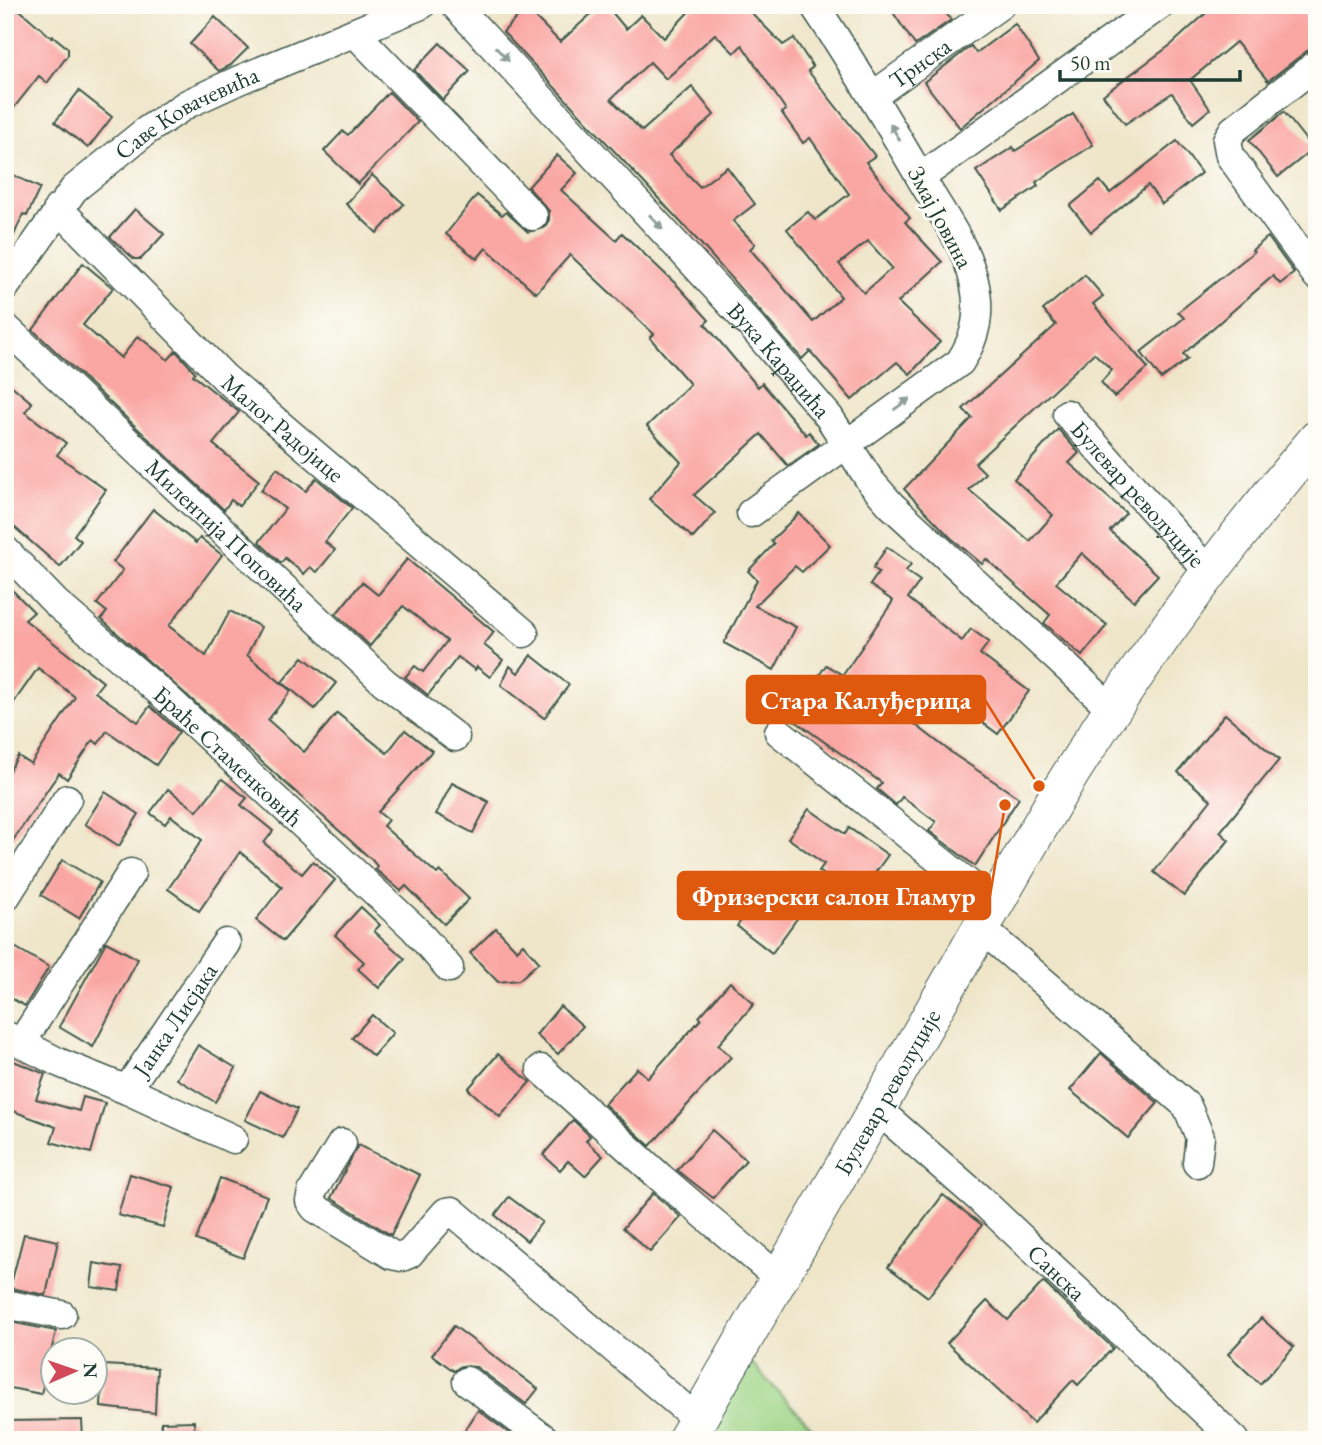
<svg xmlns="http://www.w3.org/2000/svg" width="1322" height="1445" viewBox="0 0 1322 1445" font-family="'EB Garamond',serif">
<style>
.green{fill:#9ed486;stroke:#5e885d;stroke-width:2}
.building{fill:#faa6a3;fill-rule:evenodd}
.lines{fill:none;stroke-linecap:round;stroke-linejoin:round}
.minor-casing{stroke:#3e564a;stroke-width:31}
.major-casing{stroke:#3e564a;stroke-width:39}
.minor{stroke:#fff;stroke-width:28}
.major{stroke:#fff;stroke-width:37}
.oneway{fill:#8f9e9a}
.labels{text-anchor:middle;dominant-baseline:central;stroke-width:6;stroke-linejoin:round;paint-order:stroke}
.street-label{font-size:24px;fill:#1f3d34;stroke:#fdfcf7}
.leader{fill:none;stroke:#de580e;stroke-width:2.5}
.callout-dot{fill:#de580e;stroke:#fdfcf7;stroke-width:2.5}
.callout{fill:#de580e;stroke:#de580e;stroke-width:2.5}
.callout-label{font-size:26px;text-anchor:middle;font-weight:bold;fill:#fff}
</style>
<rect width="100%" height="100%" fill="#fdfcf7"/>
<filter id="ink" filterUnits="userSpaceOnUse"><feTurbulence type="fractalNoise" baseFrequency=".0143" numOctaves="2"/><feDisplacementMap in="SourceGraphic" scale="14" xChannelSelector="R" yChannelSelector="G"/><feConvolveMatrix kernelMatrix="1 2 1 2 8 2 1 2 1" color-interpolation-filters="sRGB"/></filter>
<filter id="wash" filterUnits="userSpaceOnUse"><feTurbulence type="fractalNoise" baseFrequency=".00686" numOctaves="4" result="noise"/><feDisplacementMap in="SourceGraphic" scale="28" xChannelSelector="R" yChannelSelector="G"/><feGaussianBlur stdDeviation="1.57" result="paint"/><feColorMatrix in="noise" values="0 0 0 0 0 0 0 0 0 0 0 0 0 0 0 0 0 1.4 0 .05"/><feComposite in="paint" operator="in"/></filter>
<g filter="url(#wash)">
<rect width="100%" height="100%" fill="#efe6ca"/>
<path class="green" d="M739,1350l85,90h-137z"/>
<g id="blocks">
<g class="building">
<path d="M5,5h9l38,33 1,-2 15,12v7l-21,28 -8,-7 -34,43z"/>
<path d="M601,5h5l20,24 15,-14 23,23 31,-33h49l39,40 11,-7 19,29 -5,4 67,85 -9,6 44,56 -5,4 37,40 -44,40 42,40 -30,32 -13,-12 -45,38 -42,-49 -8,8 -101,-115 -198,-212 23,-24 34,34zM715,34l19,19 8,-8 44,65 -4,3 21,30 7,-5 39,56 -34,26 -7,-8 -21,17 54,68 -28,25 -63,-73 5,-5 -22,-23 22,-17 -28,-37 -27,20 -31,-32 45,-40 -22,-28 -50,44 -31,-32 39,-37 16,17zM868,241l24,27 -28,25 -25,-29z"/>
<path d="M888,5h52l11,15 -36,25z"/>
<path d="M1215,5h102v43l-10,3 -39,30 -32,-39 -46,38 20,29 -17,14 -21,-30 -47,31 -22,-29 69,-51z"/>
<path d="M215,17l33,31 -17,17 -12,6 -29,-27z"/>
<path d="M1015,24l24,37 -79,67 -36,-46 47,-36 5,7z"/>
<path d="M440,43l30,28 -27,29 -29,-30z"/>
<path d="M79,91l33,26 -24,31 -33,-26z"/>
<path d="M389,92l29,30 -60,62 -34,-33 19,-20 5,4z"/>
<path d="M1284,112l29,37 -35,28 -29,-37z"/>
<path d="M1073,114l20,31 -57,37 2,4 -36,24 -26,-39 37,-24 2,4z"/>
<path d="M1177,141l24,32 -39,31 -14,-19 -57,47 -21,-26 30,-25 10,12z"/>
<path d="M557,155l20,18 -16,17 55,50 6,-7 56,53 31,34 -4,4 53,63 4,-4 44,52 3,-3 10,12 -31,22 -27,-32 -67,61 21,18 -22,25 -44,-39 32,-37 -34,-36 43,-42 -40,-46 4,-4 -84,-79 -34,38 -50,-45 -9,11 -31,-25 31,-39 25,20 4,-3 22,20 16,-4 5,-8v-9l-21,-24z"/>
<path d="M5,171l35,17 -13,28 -4,-2 -18,42z"/>
<path d="M372,175l32,29 -27,29 -31,-29z"/>
<path d="M135,209l29,25 -23,25h-7l-24,-22z"/>
<path d="M1268,237l26,36 -14,11 -7,-8 -90,78 5,5 -27,20 -20,-27 43,-34 -6,-6 76,-60 -2,-2z"/>
<path d="M83,263l30,25 -30,37 38,33 17,-22 30,24 8,-9 19,21 -2,3 46,37 -26,32 46,37 -20,25 -8,-6 -7,10 -191,-180z"/>
<path d="M1085,275l18,21 -10,8 55,64 -34,29 -13,-15 11,-12 -18,-17 -119,110 10,10 -16,17 61,51 23,-26 -39,-36 44,-50 21,24 -10,10 57,50 -16,18 48,44 -24,26 -52,-48 -26,30 51,42 -25,31 -38,-33 6,-8 -64,-56 -4,5 -32,-27 -46,-48 68,-71 -9,-9 93,-84 -13,-15z"/>
<path d="M5,380l27,23 -7,9 41,31 -9,12 49,35 -32,45 7,6 -21,26 -55,-48z"/>
<path d="M277,468l29,23 10,-13 36,30 -27,34 10,8 -18,22 -7,-5 -6,7 -19,-16 -4,5 -22,-21 26,-33 -24,-19z"/>
<path d="M153,509l43,34 4,-5 22,17 -53,71 37,30 24,-45 31,16 -14,28 44,36 -23,29 36,32 33,-39 50,40 18,-23 27,21 -54,61 10,8 -5,6 54,48 3,-3 29,28 -25,25 -38,-38 -5,5 -26,-22 2,-3 -6,-7 -270,-240 6,-7 -10,-8 26,-34 -10,-8z"/>
<path d="M799,513l31,32 -28,27 -7,-6 -40,40 41,21 -22,43 -50,-27 33,-63 -9,-9 26,-27 -3,-3z"/>
<path d="M887,547l24,17 -5,7 14,10 -12,17 54,43 9,-12 18,13 -9,12 49,37 -31,43 -62,-46 -24,34 44,34 63,42 -44,68 -46,-35 7,-9 -34,-25 -6,8 -19,-16 5,-6 -91,-65 35,-53 17,10 50,-74 -23,-16 9,-13 -6,-4z"/>
<path d="M407,559l87,73 -10,13 19,15 -13,17 -13,-10 -2,3 -17,-13 -30,38 -23,-18 10,-11 8,6 24,-31 -44,-35 -33,40 -34,-32 26,-32 16,13z"/>
<path d="M5,583l29,29 -9,8 78,62 -8,10 43,30 12,-16 29,26 -23,33 -49,-34 -9,13 -5,-4 -26,39 -8,-6 -54,79v-74l13,-22 13,8 44,-67 -37,-29 -33,47z"/>
<path d="M531,655l38,30 -25,33 -43,-33 9,-19 8,7z"/>
<path d="M303,657l33,26 -21,26 -33,-27z"/>
<path d="M1225,714l54,46 -59,72 9,8 -45,56 -30,-24 57,-72 -33,-28z"/>
<path d="M222,779l25,19 -6,7 32,26 -9,12 38,31 11,-13 22,19 -52,61 -27,-21 26,-33 -42,-35 -41,59 -31,-22 34,-49 -31,-24 -6,8 -15,-11 18,-24 29,22z"/>
<path d="M452,783l37,19 -16,31 -37,-19z"/>
<path d="M105,792l34,22 -20,32 -34,-22z"/>
<path d="M809,809l36,25 4,-6 39,27 -24,33 -13,-10 -7,11 -25,-18 5,-7 -36,-26z"/>
<path d="M62,860l38,22 -21,36 -38,-23z"/>
<path d="M767,886l34,27 -29,40 -35,-27z"/>
<path d="M361,907l19,18 -6,6 31,28 -26,29 -21,-19 6,-7 -29,-27z"/>
<path d="M496,928l21,22 6,-6 16,18 -20,18 -21,2 -28,-29z"/>
<path d="M106,942l32,17 -45,88 -34,-20z"/>
<path d="M13,946l36,21 -24,39 -20,-11v-35z"/>
<path d="M730,982l24,22 -36,41 13,12 -81,89 -46,-42 33,-36 11,10 53,-59 -2,-2z"/>
<path d="M560,1006l23,20 -25,28 -22,-19z"/>
<path d="M372,1015l21,18 -20,23 -21,-18z"/>
<path d="M198,1045l38,23 -21,34 -38,-23z"/>
<path d="M1101,1053l57,50 -30,35 -58,-48z"/>
<path d="M498,1054l32,28 -30,35 -32,-28z"/>
<path d="M9,1059l36,15 -9,25 43,12 4,-14 22,6 -14,50 -40,-11 5,-15 -51,-19v-39z"/>
<path d="M260,1091l37,18 -14,29 -38,-18z"/>
<path d="M573,1120l17,16 -4,5 17,15 -18,20 -17,-15 -8,9 -17,-15z"/>
<path d="M712,1130l34,30 -33,38 -36,-28z"/>
<path d="M358,1145l62,30 -29,60 -60,-37z"/>
<path d="M130,1174l44,13 -11,40 -45,-12z"/>
<path d="M220,1178l47,18 -24,62 -47,-18z"/>
<path d="M653,1193l28,24 -31,35 -27,-24z"/>
<path d="M943,1195l39,30 -54,72 -40,-30z"/>
<path d="M509,1197l33,25 -15,19 -32,-26z"/>
<path d="M24,1234l34,7 -12,54 -36,-7z"/>
<path d="M94,1263l28,5 -3,23 -28,-4z"/>
<path d="M1043,1282l70,66 -35,37 -5,-5 -40,43 -86,-80 40,-42 21,19z"/>
<path d="M1261,1318l33,29 -34,37 -32,-30z"/>
<path d="M5,1321l51,10 -15,63 -36,-7z"/>
<path d="M454,1326l84,63 -12,15 -50,-37 -15,-1 -7,5 -22,-16z"/>
<path d="M103,1365l54,3 -2,45 -54,-6z"/>
<path d="M478,1410l40,30h-59z"/>
<path d="M82,1420l1,20h-78v-19z"/>
<path d="M194,1421l1,19h-34v-18z"/>
</g>
</g>
</g>
<g filter="url(#ink)">
<use href="#blocks" fill-opacity="0" stroke="#3e564a" stroke-width="2"/>
<g class="lines">
<defs>
<g id="minor">
<path id="s1" d="M455,5l299,324 75,88 42,65 20,23 220,203"/>
<path d="M355,33l178,183"/>
<path d="M1317,64l-84,66 -6,10 3,16 87,120"/>
<path id="s2" d="M874,95l126,-90"/>
<path d="M921,177l239,-172"/>
<path id="s3" d="M58,208l167,170 299,255"/>
<path id="s4" d="M5,287l69,-98 72,-58 41,-27 52,-24 182,-75"/>
<path id="s5" d="M5,327l379,355 71,55"/>
<path id="s6" d="M1067,414l142,158"/>
<path d="M751,513l209,-151c17,-26 21,-50 14,-81 -8,-35 -33,-69 -51,-99 -35,-60 -70,-119 -109,-177"/>
<path id="s7" d="M5,550l51,53 112,96 246,229 35,40"/>
<path d="M779,732l215,172"/>
<path d="M5,898l62,-99"/>
<path d="M981,928l206,178 13,31 -3,26"/>
<path id="s8" d="M5,1035l55,28 67,27 99,-147"/>
<path d="M21,1043l110,-170"/>
<path d="M541,1069l120,109 119,101"/>
<path d="M127,1090l106,49"/>
<path id="s9" d="M877,1109l103,90 255,241"/>
<path d="M342,1143l-30,49 -2,9 5,7 77,47 10,2 7,-3 37,-42 6,-1 246,209"/>
<path d="M5,1304l57,11"/>
<path d="M467,1381l79,59"/>
</g>
<g id="major">
<path id="s10" d="M686,1440l374,-649c76,-124 163,-242 257,-352"/>
</g>
</defs>
<use href="#minor" class="minor-casing"/>
<use href="#major" class="major-casing"/>
<use href="#minor" class="minor"/>
<use href="#major" class="major"/>
</g>
<defs><path id="oneway-solid" d="M-6-.8H1V-3.2L6.5 0L1 3.2V.8H-6Z" transform="scale(1.75)"/></defs>
<g class="oneway">
<use href="#oneway-solid" transform="translate(502 54) rotate(46)"/>
<use href="#oneway-solid" transform="translate(895 132) rotate(-120)"/>
<use href="#oneway-solid" transform="translate(656 222) rotate(48)"/>
<use href="#oneway-solid" transform="translate(902 404) rotate(-36)"/>
</g>
</g>
<g class="labels">
<g class="street-label">
<text stroke="none"><textPath href="#s2" startOffset="56">Трнска</textPath></text>
<text stroke="none"><textPath href="#s4" startOffset="257">Саве Ковачевића</textPath></text>
<text transform="translate(941 217) rotate(62)">Змај Јовина</text>
<text stroke="none"><textPath href="#s1" startOffset="481">Вука Караџића</textPath></text>
<text stroke="none"><textPath href="#s3" startOffset="315">Малог Радојице</textPath></text>
<text stroke="none"><textPath href="#s6" startOffset="107">Булевар револуције</textPath></text>
<text stroke="none"><textPath href="#s5" startOffset="304">Милентија Поповића</textPath></text>
<text stroke="none"><textPath href="#s7" startOffset="304">Браће Стаменковић</textPath></text>
<text stroke="none"><textPath href="#s8" startOffset="219">Јанка Лисјака</textPath></text>
<text stroke="none"><textPath href="#s10" startOffset="402">Булевар револуције</textPath></text>
<text stroke="none"><textPath href="#s9" startOffset="243">Санска</textPath></text>
</g>
</g>
<path class="leader" d="M1039 786L985 700M1005 805L990 896"/>
<g class="callout-dot">
<circle cx="1039" cy="786" r="7"/>
<circle cx="1005" cy="805" r="7"/>
</g>
<g class="callout">
<rect x="747" y="676" width="238" height="47" rx="7"/>
<rect x="678" y="872" width="312" height="47" rx="7"/>
</g>
<g class="callout-label">
<text x="866" y="709">Стара Калуђерица</text>
<text x="834" y="905">Фризерски салон Гламур</text>
</g>
<rect width="1322" height="1445" fill="none" stroke="#fdfcf7" stroke-width="28"/>
<g transform="translate(74 1371) rotate(88)"><circle r="33" fill="#fdfcf7" stroke="#a4b0a9" stroke-width="2"/>
<path d="M0-5L12 26L0 18L-12 26Z" fill="#d1495b"/>
<text y="-10" font-size="19" font-weight="bold" text-anchor="middle" fill="#1f3d34">N</text>
</g>
<path d="M1060 70v10h180v-10" fill="none" stroke="#1f3d34" stroke-width="3.5"/>
<text x="1070" y="70" font-size="21" fill="#1f3d34" stroke="#fdfcf7" stroke-width="5" paint-order="stroke">50 m</text>
</svg>
